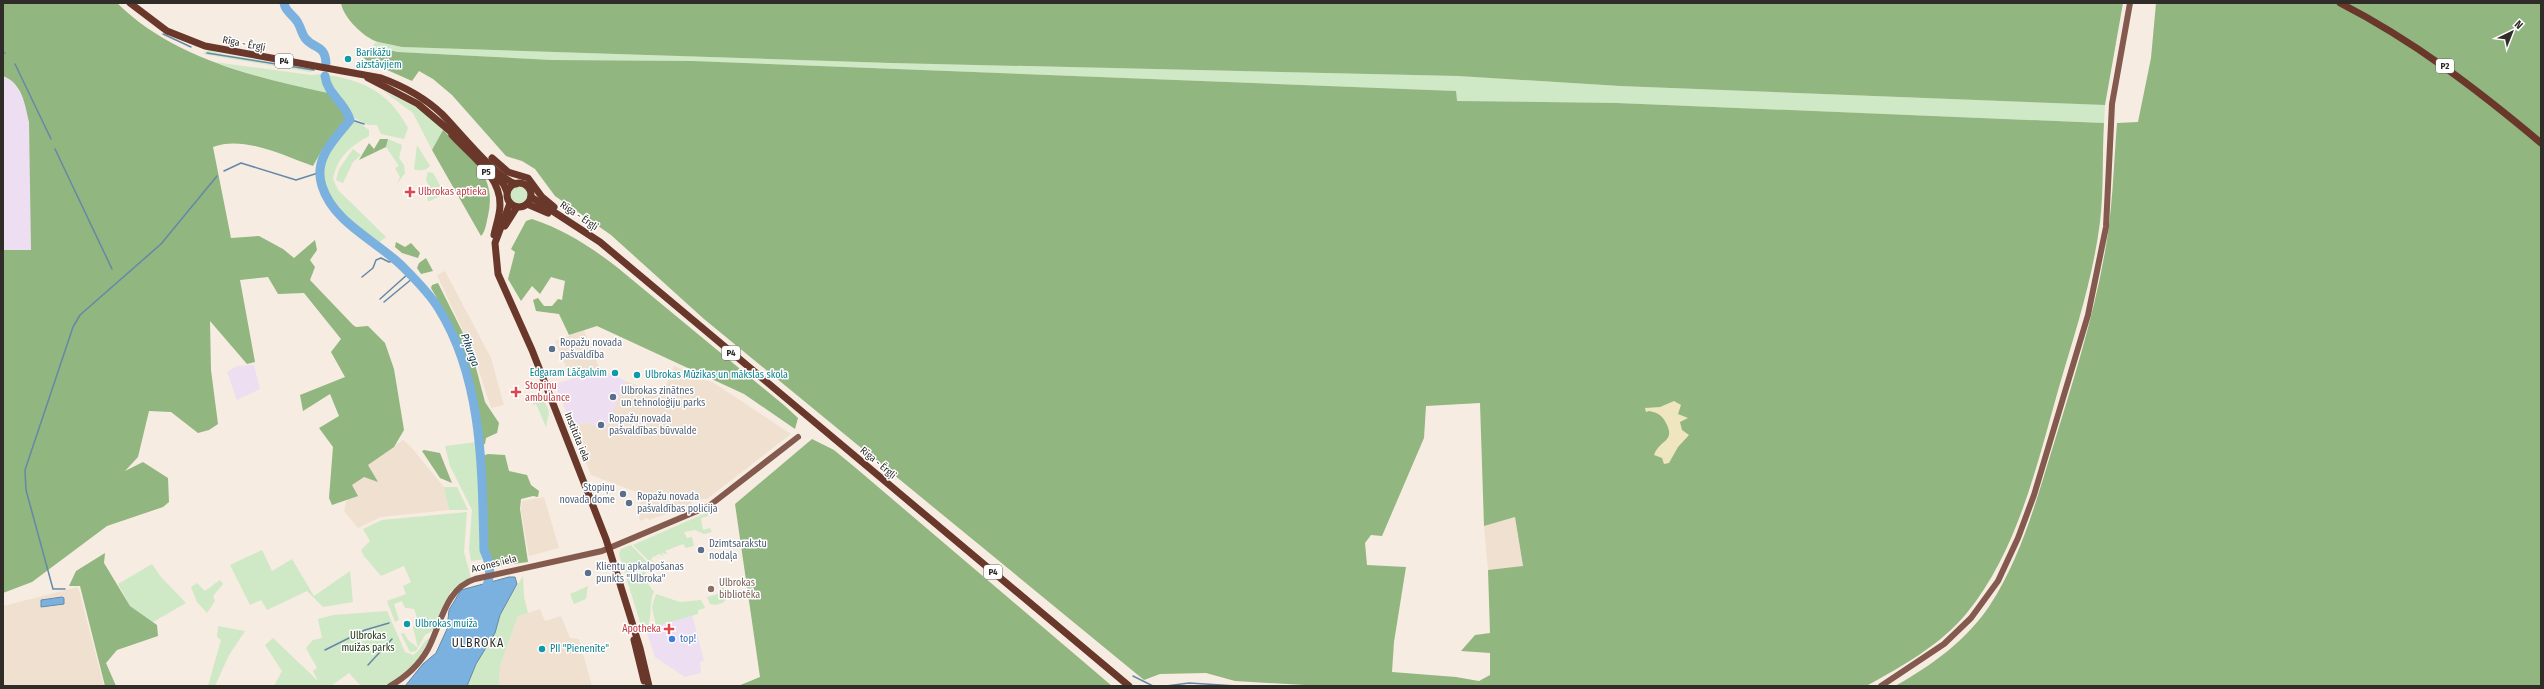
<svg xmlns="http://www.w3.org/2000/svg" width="2544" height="689" viewBox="0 0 2544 689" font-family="'Fira Sans Condensed',sans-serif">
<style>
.commercial{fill:#eedef1}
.built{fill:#f0e0d0}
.green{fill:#cfe8c5}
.forest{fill:#91b67f;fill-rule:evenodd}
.sand{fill:#efe5bf}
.water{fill:#7bb1de;stroke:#6489a8}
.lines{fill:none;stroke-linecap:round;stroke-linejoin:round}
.stream{stroke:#6489a8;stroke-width:1.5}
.river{stroke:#7bb1de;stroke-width:9}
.secondary{stroke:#845a4e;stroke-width:6}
.primary{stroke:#69382a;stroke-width:7}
.culture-dot{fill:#0f9aa8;stroke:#fff;stroke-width:1.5}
.health-dot{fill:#e0444e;stroke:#fff;stroke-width:1.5}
.service-dot{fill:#5c6f8a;stroke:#fff;stroke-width:1.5}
.education-dot{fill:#8d6e63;stroke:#fff;stroke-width:1.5}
.shop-dot{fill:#3f7fe0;stroke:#fff;stroke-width:1.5}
.labels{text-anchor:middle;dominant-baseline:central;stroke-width:3;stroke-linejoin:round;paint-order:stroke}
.shield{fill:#fff;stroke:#6e6c69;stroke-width:1}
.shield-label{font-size:9px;font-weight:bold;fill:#302d29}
.street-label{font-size:10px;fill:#302d29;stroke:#fff}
.culture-label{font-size:10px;fill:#0d838f;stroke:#fff;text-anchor:start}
.health-label{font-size:10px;fill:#be3a42;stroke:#fff;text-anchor:start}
.service-label{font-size:10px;fill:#4e5e75;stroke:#fff;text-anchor:start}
.education-label{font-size:10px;fill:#785e54;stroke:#fff;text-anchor:start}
.park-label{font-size:10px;fill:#18310a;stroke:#fff}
.shop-label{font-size:10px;fill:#366cbe;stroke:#fff;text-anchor:start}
.water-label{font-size:11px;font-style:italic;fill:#032f4c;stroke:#fff}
.quarter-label{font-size:12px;letter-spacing:1px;fill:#302d29;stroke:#fff}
</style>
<rect width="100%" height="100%" fill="#f7ece2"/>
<g class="commercial">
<path d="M3,76l10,4 12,22 4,20v21h6l-4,108 -28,-1z"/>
<path d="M254,365l6,24 -23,11 -10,-28 10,-6z"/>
<path d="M600,370l26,11 -21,49 -18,-8 -15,5 -17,-43z"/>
<path d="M692,614l12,47 -4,1 1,11 -16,4 -30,-20 -8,-24 12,-10z"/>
</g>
<g class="built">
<path d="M445,271l46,87 13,47 -13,3 -18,-56 -36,-77z"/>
<path d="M584,330l16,40 -29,8 -16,-37z"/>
<path d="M674,366l40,17 77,51 -84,65h-6l-10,3 1,3 -43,15 -2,-2 -7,3 -2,-8 4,-19 -51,-19 -19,-48 15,-5 18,8 21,-49 36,15z"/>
<path d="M403,440l9,8 32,39 5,23 -68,7 -23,11 -14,-17 9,-35z"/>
<path d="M544,497l15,51 -30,8 -8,-45 1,-10z"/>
<path d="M1515,517l8,50 -35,3 -4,-44z"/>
<path d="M78,587l26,99h-101v-80z"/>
<path d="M540,609l5,12 16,-5 9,22 9,1 13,47h-93l1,-20 18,-50z"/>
</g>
<g class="green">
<path d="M376,42l26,5 489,16 567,13 162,10 485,19 -1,18 -487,-20 -161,-2v-10l-763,-30 -141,-1 -154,-8 -26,-5z"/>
<path d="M208,50l14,4 94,16 -6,2 -107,-18z"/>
<path d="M214,62l97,13 12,-1 5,19 -50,-10z"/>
<path d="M328,75c39,7 61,18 80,53l-4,11 -23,-5 -4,-9h-9l-16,-8 -4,-9 -21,-28z"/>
<path d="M382,90l36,18 25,22 -11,20 -19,-37z"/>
<path d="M353,121l5,1 11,8v6c-19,10 -32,22 -36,43l5,11 48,47 -9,7c-23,-17 -62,-47 -54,-80 4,-16 20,-30 30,-43z"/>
<path d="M388,139l14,6 -3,13 5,7 1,8 -8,11 3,-7 -5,-9 4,-2 -13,-19z"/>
<path d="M417,145l13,21c-3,4 -11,6 -16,3z"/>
<path d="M353,149l8,6 -8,7 -10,21 -7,-3 3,-11z"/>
<path d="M428,172l5,1 11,19v2l-14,7h-2l-2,-13 3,-2 -3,-6z"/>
<circle cx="519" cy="195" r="9"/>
<path d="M540,400l5,2 4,10 -3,15 -10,-23 -3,1v-3z"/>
<path d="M477,442l4,108 4,9 -14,2 -2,-12 3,-39 -22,-44 -5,-20z"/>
<path d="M444,487h13l11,23h-19z"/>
<path d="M467,512l-3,40 7,26 -20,13 -19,40 -7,4 -9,16 -6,1 -9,-18 3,-1 4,7 10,8 -5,-21 3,-4 -2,-5 3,-1 -3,-8 -9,-1 -3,-7 -8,3 5,16 -4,2 -8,-21 19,-7 -3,-8 8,-4 -7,-16 -23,10 -17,-20 -3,-6 9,-9 -7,-12 19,-9z"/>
<path d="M708,512v4l-7,2 2,12 7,-2 2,4 -8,2 -9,-4 -11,2 3,6 5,-1 2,9 -8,2 -3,-4 -18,7 3,3 -7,-1 4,4 -6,-3 -4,2 6,4 -7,-4 -3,3 4,4 -5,-3 -1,1 -16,-16z"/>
<path d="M631,545l17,18 -3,11 4,2 -4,-1v4l5,2h-4l8,11c-6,12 0,32 -11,40l-24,-78 2,-5z"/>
<path d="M262,550l10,21 20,-12 22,37 36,-25 3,31 -30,5 -16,-16 -40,19 -6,-10 -11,5 -20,-40z"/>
<path d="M152,564l9,13 25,26 -33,19 -23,-16 -12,-22z"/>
<path d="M523,576l1,21 4,16 -10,3 -18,50 -1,20h-32l9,-22 19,-31 5,-18z"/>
<path d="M718,578h4l4,21c-2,5 -12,7 -16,5l-3,-7 15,-4z"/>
<path d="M220,580l3,4 -10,12 2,5 -8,12 -10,-11 -6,-15 6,-4 8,8z"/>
<path d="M588,586l-2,13 -12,5 -4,-10z"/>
<path d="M656,594l24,8 21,-2 4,8 -7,2v4l-42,12 -4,-19z"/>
<path d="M387,611l18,41 8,3c8,-4 9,-14 17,-17 -8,17 -24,43 -44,48 -7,2 -18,0 -25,0l-12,-13 -18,13h-57l8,-15 -17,-26 8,-7 45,43 -5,-10 4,-3 -11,-20 7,-8 9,-2 -4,-19 15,-4z"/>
<path d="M218,626l27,5 -16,24 -14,31h-7l13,-46 -4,-3z"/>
</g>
<g class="forest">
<path d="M3,3h114c56,55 136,74 211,90l19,25 -25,32 -9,16c-29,-10 -69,-31 -100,-19l18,91 28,-2 24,13 11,9 21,-18 2,10 -7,10 5,7 -5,13 43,45 3,2 12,-1 17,17 9,26 10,61 -10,17 -26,18 10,17 -14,-5 -12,8 6,11 -26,9 -3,-7 4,-51 -14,-19 20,-12 -9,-22 -27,17 -3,-16 45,-18 -14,-25 10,-13 -37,-46 -26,1 -10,-17 -28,3 15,82 -8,2 -37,-43 1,49 7,54 -9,6 -11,3 -27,-21 -22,-1 -11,46 -13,14 18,-9 25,16 1,24 -6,5 -56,19 -75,56 -29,11v-343h28l-2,-128c-4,-18 -7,-39 -26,-46z"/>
<path d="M341,3h1782l-18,102 -485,-19 -162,-10 -567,-13 -489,-16c-8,-2 -16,-3 -24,-5 -14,-4 -35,-25 -37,-39z"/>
<path d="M2156,3h385v683h-646c36,-20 72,-46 95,-81 30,-46 45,-100 61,-152 22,-72 46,-145 57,-220 5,-36 6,-73 9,-110l21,-1 13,-64z"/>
<path d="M372,47l26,5 154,8 141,1 763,30 1,10 160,2 487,20c-2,32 0,67 -4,99 -7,56 -25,111 -41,165 -22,77 -41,164 -93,227 -26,31 -63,52 -98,71l-546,1 -87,-5 -29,-8 -46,1 -16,6 -440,-361 -93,-84 -56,-39 -20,-27 -13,-8 -16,-5 -54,-61 -19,-16 -14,-8 -7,10 -45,-20 -4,-4zM1480,403l4,123 31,-9 8,49 -35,4 2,63 -15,2 -14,16 29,2v22l-11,6 -23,-4 -64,-5 2,-30 12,-75 -39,-2 -2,-22 6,-8 11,1 42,-98 2,-32z"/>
<path d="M443,130c26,26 55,45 45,86 -2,7 -2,15 -7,20l-49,-86z"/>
<path d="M380,139h8l-2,8 -27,13 10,-17 5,6z"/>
<path d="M532,219c33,11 59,28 86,49l167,138 13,12 -3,11 -51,-35 -147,-68 -28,9 -10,-21 -23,-3 -3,-11 5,-2 6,8h8l6,-7 4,1 3,-19 -14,-4 -11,17 -8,-8 -11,15 -13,-22 7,-27 -4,-3 15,-28z"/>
<path d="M396,242l9,5 6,-4 9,10 -2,5 -16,-5 -7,-6z"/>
<path d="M426,258l7,13 -12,3 -4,-6 2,-5z"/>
<path d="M438,283l33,66 14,53 14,21 -2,10 -11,5 -1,6 -5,1c-6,-56 -19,-108 -49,-157l1,-3z"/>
<path d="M812,439l22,11 23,19 255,217h-374l22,-9 -25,-173z"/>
<path d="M424,450l16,3 12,30 -12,-5 -18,-27z"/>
<path d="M488,454l17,1 4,16 18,4 4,10 8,6 -1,6 -5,-1 -12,3 -1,10 8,53 -33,4 -3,-1 -5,-17 -5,-92z"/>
<path d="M105,553l-1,10 26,43 27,19 1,11 -41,14 -11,13 10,23h-11l-25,-100h-11l7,-15z"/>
</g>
<path class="sand" d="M1674,401l7,4 -3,9 10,4 -8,4 2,8 7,5 -11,12 -9,16 -5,1 -2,-6 -8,-3c6,-16 22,-13 12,-32 -4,-8 -8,-10 -17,-12l-3,1 -1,-4 15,-1z"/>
<g class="water">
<path d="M509,577h6l2,7 -17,31 -5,18 -19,31 -9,22h-62l18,-22 13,-11 11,-24 2,-19 12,-20z"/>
<path d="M62,597l2,1v6l-23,3v-7z"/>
</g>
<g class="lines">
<g class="stream">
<path d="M163,34l28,13"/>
<path d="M3,53h2"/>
<path d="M207,53l107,17"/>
<path d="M15,64l36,75"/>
<path d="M349,119l15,5"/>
<path d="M55,149l57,120"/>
<path d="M224,171l17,-8 55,17 22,-7"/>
<path d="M362,277l11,-9 3,-8 5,-2 8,4 7,-2"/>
<path d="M380,299l29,-26"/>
<path d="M384,302l29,-24"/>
<path d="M65,589h-12l-27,-99 -1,-20 48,-143 7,-12 81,-71 56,-68"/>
<path d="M325,650l40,-20 24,-7"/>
<path d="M368,665l24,-26"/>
<path d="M1133,676l20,10"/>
<path d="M1166,686l23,-3 48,3"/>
</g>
<g class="river">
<path d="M284,3c1,9 11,13 14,20 3,5 4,11 7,15 8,11 20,6 21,25"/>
<path d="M325,76c2,18 20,26 25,44 -16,20 -37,39 -28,66 12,38 56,55 82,82 12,12 26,26 35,41 44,71 43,161 45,241 7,15 8,27 0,42"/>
</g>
<g class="secondary">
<path d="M390,686c16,-9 29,-21 38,-37 13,-24 17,-61 47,-70l127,-28 107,-45 89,-69"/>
<path d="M1881,686l63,-42 27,-26 27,-37 20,-43 16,-43 54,-180 18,-88 6,-123 18,-101"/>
</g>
<g class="primary">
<path d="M130,3l37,28 38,15 176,32c22,8 44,20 61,36 15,15 55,65 74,70"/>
<path d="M2340,3c74,38 138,87 201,140"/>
<path d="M368,78l50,26 39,33"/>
<path d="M452,135c17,19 49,41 48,70 0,10 -4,20 -6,30"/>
<path d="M492,158l16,14 20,6 14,19 12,10"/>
<path d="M490,169l14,16 3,7"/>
<circle cx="519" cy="195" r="12"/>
<path d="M531,197l69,45 529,444"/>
<path d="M510,203l-15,40 3,31 34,76 74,189 34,109 9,38"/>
<path d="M527,204l21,9"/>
<path d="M505,226l12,-19"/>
<path d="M634,640l10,41"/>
</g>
</g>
<g class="culture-dot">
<circle cx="348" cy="59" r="4"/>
<circle cx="615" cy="373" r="4"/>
<circle cx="637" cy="375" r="4"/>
<circle cx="407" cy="624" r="4"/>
<circle cx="542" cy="649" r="4"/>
</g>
<g class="health-dot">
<path d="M408 186h4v4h4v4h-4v4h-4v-4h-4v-4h4z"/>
<path d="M514 386h4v4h4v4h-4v4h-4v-4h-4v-4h4z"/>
<path d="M667 623h4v4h4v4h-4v4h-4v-4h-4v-4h4z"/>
</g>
<g class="service-dot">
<circle cx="552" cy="349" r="4"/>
<circle cx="613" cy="397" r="4"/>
<circle cx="601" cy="425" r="4"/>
<circle cx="623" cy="494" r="4"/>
<circle cx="629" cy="503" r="4"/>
<circle cx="701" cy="550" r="4"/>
<circle cx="588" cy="573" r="4"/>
</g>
<circle class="education-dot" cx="711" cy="589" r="4"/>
<circle class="shop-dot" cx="672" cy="639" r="4"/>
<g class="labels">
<g class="shield">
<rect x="275" y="54" width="18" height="14" rx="3"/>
<rect x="2436" y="59" width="18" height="14" rx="3"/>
<rect x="477" y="165" width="18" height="14" rx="3"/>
<rect x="722" y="346" width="18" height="14" rx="3"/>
<rect x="984" y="565" width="18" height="14" rx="3"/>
</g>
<g class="shield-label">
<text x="284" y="61">P4</text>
<text x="2445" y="66">P2</text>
<text x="486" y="172">P5</text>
<text x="731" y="353">P4</text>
<text x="993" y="572">P4</text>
</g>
<g class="street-label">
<text transform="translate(244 44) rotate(11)">Rīga - Ērgļi</text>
<text transform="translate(579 216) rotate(34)">Rīga - Ērgļi</text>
<text transform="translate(577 437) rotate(68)">Institūta iela</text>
<text transform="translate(878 463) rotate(40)">Rīga - Ērgļi</text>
<text transform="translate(494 564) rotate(-14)">Acones iela</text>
</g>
<g class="culture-label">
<text x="356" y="53">Barikāžu<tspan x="356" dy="12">aizstāvjiem</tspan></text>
<text x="607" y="373" text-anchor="end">Edgaram Lāčgalvim</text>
<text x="645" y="375">Ulbrokas Mūzikas un mākslas skola</text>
<text x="415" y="624">Ulbrokas muiža</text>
<text x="550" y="649">PII "Pienenīte"</text>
</g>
<g class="health-label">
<text x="418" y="192">Ulbrokas aptieka</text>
<text x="525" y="386">Stopiņu<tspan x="525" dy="12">ambulance</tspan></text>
<text x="661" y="629" text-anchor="end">Apotheka</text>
</g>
<g class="service-label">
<text x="560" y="343">Ropažu novada<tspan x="560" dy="12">pašvaldība</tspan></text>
<text x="621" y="391">Ulbrokas zinātnes<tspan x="621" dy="12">un tehnoloģiju parks</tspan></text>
<text x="609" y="419">Ropažu novada<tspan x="609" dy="12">pašvaldības būvvalde</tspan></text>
<text x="615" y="488" text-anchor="end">Stopiņu<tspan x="615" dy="12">novada dome</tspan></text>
<text x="637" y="497">Ropažu novada<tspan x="637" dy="12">pašvaldības policija</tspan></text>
<text x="709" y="544">Dzimtsarakstu<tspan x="709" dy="12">nodaļa</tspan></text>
<text x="596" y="567">Klientu apkalpošanas<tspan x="596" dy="12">punkts "Ulbroka"</tspan></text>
</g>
<g class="education-label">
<text x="719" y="583">Ulbrokas<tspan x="719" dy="12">bibliotēka</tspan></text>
</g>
<g class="park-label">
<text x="368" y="636">Ulbrokas<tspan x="368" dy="12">muižas parks</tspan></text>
</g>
<g class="shop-label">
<text x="680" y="639">top!</text>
</g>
<g class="water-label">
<text transform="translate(470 350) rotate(70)">Piķurga</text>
</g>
<g class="quarter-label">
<text x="478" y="643">ULBROKA</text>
</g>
</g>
<rect width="2544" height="689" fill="none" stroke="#302d29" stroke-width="8"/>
<g transform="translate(2512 32) rotate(43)" stroke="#ffffff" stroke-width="3" paint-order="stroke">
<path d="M0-3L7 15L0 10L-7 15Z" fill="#302d29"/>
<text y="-6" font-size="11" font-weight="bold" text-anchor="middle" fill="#302d29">N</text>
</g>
</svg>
